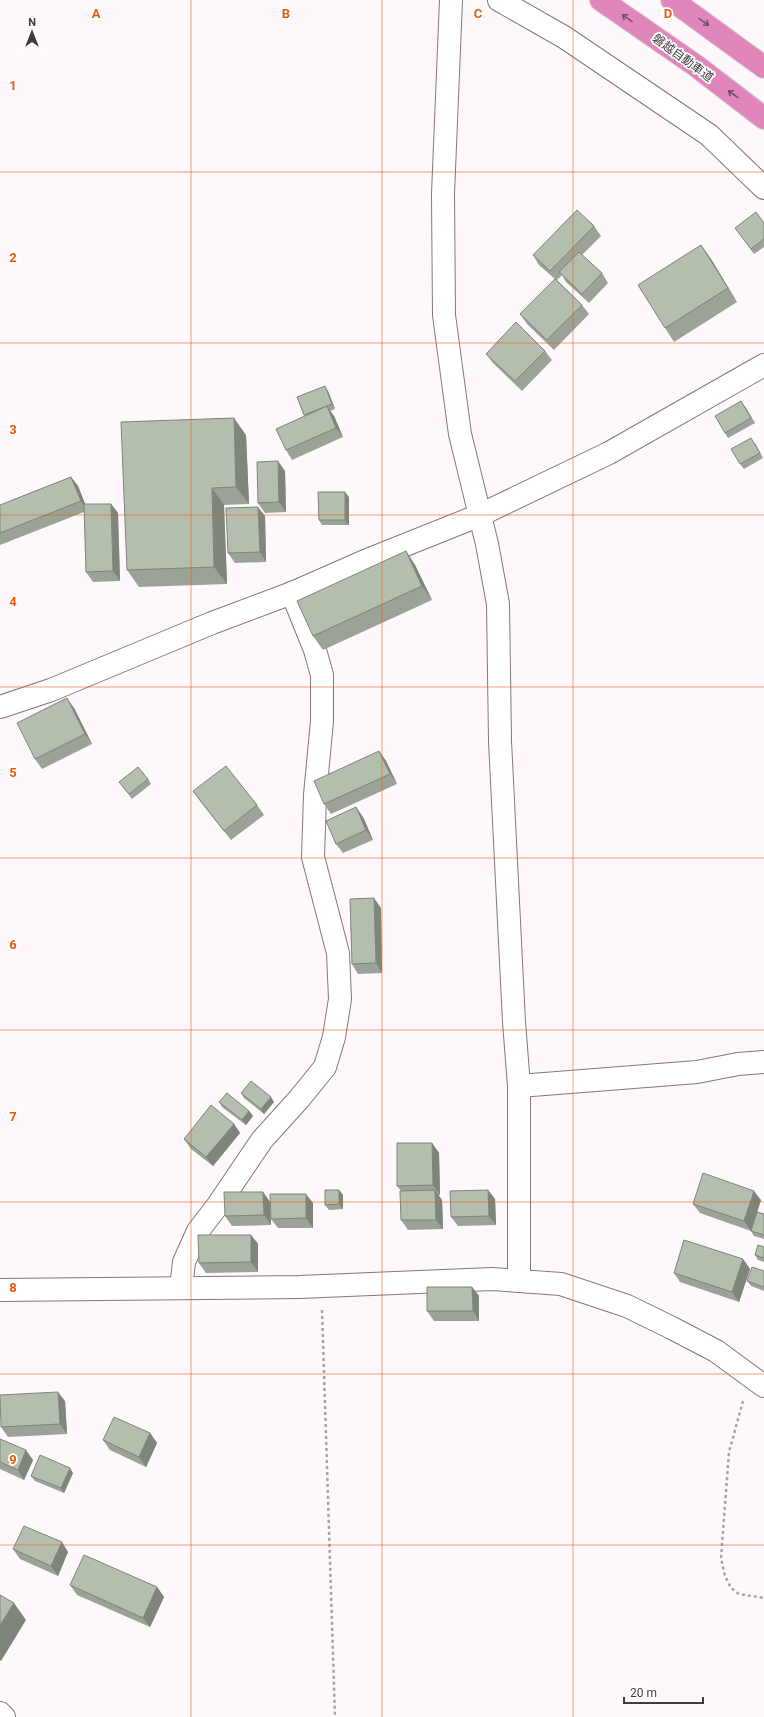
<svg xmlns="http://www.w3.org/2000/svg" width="764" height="1717" viewBox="0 0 764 1717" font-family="Roboto,'Noto Sans JP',sans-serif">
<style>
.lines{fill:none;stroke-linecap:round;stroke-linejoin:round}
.minor-casing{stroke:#86757d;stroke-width:24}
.highway-casing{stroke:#d5d4d5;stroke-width:24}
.path{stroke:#a8a1a5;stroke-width:2.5;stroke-dasharray:3 3;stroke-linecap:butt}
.minor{stroke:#fff;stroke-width:22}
.highway{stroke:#e186ba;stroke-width:22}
.wall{fill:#9ba396}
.shaded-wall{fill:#7e857a}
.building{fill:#b4beae;stroke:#7e857a}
.oneway{stroke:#725163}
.grid{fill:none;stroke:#e8590c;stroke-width:1;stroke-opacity:0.55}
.labels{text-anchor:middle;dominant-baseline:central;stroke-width:3.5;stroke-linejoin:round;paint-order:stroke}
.street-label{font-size:12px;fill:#423a3e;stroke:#fff}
.grid-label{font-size:13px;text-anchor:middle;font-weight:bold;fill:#e8590c;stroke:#fff;stroke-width:3.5;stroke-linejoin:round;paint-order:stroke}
</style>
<rect width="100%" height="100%" fill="#fef7fb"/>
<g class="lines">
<defs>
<g id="minor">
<path d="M451,0l-8,194 1,121 16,119 27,110 11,60 2,137 14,281 5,64v195"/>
<path d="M499,0l65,37 145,98 55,53"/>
<path d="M0,707l51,-17 161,-67 80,-30 73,-32 115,-46 129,-62 155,-88"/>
<path d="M519,1086l178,-14 41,-8 26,-2"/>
<path d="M181,1288l3,-26 14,-31 20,-26 44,-65 37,-41 26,-32 9,-30 6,-38 -2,-46 -25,-96 2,-62 7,-74v-46l-7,-25 -23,-57"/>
<path d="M0,1290l299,-3 193,-8 69,5 66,22 45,22 44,23 48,35"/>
<path d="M0,1713l4,4"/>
</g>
<g id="highway">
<path d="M601,0l94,65 69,53"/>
<path d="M672,0l92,67"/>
</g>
</defs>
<use href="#minor" class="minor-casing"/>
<use href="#highway" class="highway-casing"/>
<g class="path">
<path d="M322,1310l13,407"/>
<path d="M743,1401l-14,51 -8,106 4,18 6,12 8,6 25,4"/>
</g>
<use href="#minor" class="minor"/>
<use href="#highway" class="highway"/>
</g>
<g class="wall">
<path d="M764,223v24l-10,7 -19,-26z"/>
<path d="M594,226l7,10 -19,19 20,18 6,10 -19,20 -23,-21 -4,-7 -5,5 25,25 7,9 -35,36 -27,-26 -7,-10 35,-35 -16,-14 -6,-10z"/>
<path d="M701,245l10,14 26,43 -63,40 -9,-14z"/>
<path d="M545,351l7,9 -30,31 -29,-28 -7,-9z"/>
<path d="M328,391l7,18 -5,2 4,5 9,21 -51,23 -6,-10 19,-34 -1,-1z"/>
<path d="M745,406l10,17 -27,15 -3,-5z"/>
<path d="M246,435l3,69 -25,1 3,79 -88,3 -12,-17z"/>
<path d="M755,443l8,15 -19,11 -4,-5z"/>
<path d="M285,471l1,41 -21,1 -7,-10z"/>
<path d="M71,477l7,9 7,18h26l7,9 2,68 -27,1 -7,-10 -2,-60 -84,33v-40z"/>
<path d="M349,497v28h-27l-3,-5z"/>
<path d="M265,516l1,46 -31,1 -7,-10z"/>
<path d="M406,551l9,14 17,35 -109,50 -10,-14z"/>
<path d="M74,708l18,36 -50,25 -7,-10z"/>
<path d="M379,751l7,10 11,23 -66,30 -7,-10z"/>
<path d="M148,779l3,5 -19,15 -13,-17z"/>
<path d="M193,791l64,14 7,10 -33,25 -31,-39z"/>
<path d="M363,817l10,23 -30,13 -7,-9z"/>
<path d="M381,908l1,65 -24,1 -6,-10z"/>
<path d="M241,1093l33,9 -10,12 -20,-16z"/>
<path d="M219,1102l30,9 4,5 -7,9 -24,-18z"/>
<path d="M234,1124l6,9 -27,33 -22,-17 -7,-10z"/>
<path d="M432,1143l7,10 1,42h-2l4,5 1,29 -35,1 -7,-10v-29l-4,-5z"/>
<path d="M339,1190l4,5v14l-14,1 -4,-5z"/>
<path d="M488,1190l7,9 1,26 -38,1 -7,-9z"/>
<path d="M263,1192l7,10 1,23 -39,1 -7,-10z"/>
<path d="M761,1200l-4,12 7,2v25l-10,-3 -3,-5 -51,-18 -7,-9z"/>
<path d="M313,1203v25h-35l-7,-9z"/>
<path d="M251,1235l7,9v28l-52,1 -7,-10z"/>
<path d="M764,1247v15l-6,-2 -3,-5z"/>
<path d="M743,1259l7,10 -11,33 -59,-20 -6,-9z"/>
<path d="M764,1271v20l-13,-5 -4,-5z"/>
<path d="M472,1287l7,9v25h-45l-7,-10z"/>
<path d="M65,1401l2,33 -59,3 -7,-10z"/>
<path d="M150,1433l7,10 -11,24 -36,-17 -7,-10z"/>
<path d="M0,1439l33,21 -9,20 -24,-11z"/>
<path d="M73,1473l-9,20 -29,-12 -4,-5z"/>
<path d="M13,1549l55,3 -10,24 -38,-17z"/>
<path d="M70,1585l87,2 7,10 -14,30 -73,-32z"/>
</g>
<g class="shaded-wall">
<path d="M701,245l10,14 26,43 -9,-14z"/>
<path d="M325,386l3,5 7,18 -3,-5z"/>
<path d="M327,406l7,10 9,21 -7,-9z"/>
<path d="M234,418l12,17 3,69 -13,-17z"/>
<path d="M278,461l7,10 1,41 -7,-10z"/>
<path d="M71,477l7,9 10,25 -7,-10z"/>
<path d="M212,488l12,17 3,79 -13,-17z"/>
<path d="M345,492l4,5v28l-4,-5z"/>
<path d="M111,504l7,9 2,68 -7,-10z"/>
<path d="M258,507l7,9 1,46 -6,-10z"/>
<path d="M406,551l9,14 17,35 -10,-14z"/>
<path d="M67,698l7,10 18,36 -7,-10z"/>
<path d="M379,751l7,10 11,23 -7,-10z"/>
<path d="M356,807l7,10 10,23 -7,-10z"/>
<path d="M374,898l7,10 1,65 -6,-10z"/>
<path d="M271,1097l3,5 -10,12 -3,-5z"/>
<path d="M249,1111l4,5 -7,9 -4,-5z"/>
<path d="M234,1124l6,9 -27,33 -7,-9z"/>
<path d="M432,1143l7,10 1,42 -7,-10z"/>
<path d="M339,1190l4,5v14l-4,-5z"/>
<path d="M435,1190l7,10 1,29 -7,-9z"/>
<path d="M488,1190l7,9 1,26 -7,-9z"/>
<path d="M754,1191l7,9 -10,31 -7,-10z"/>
<path d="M263,1192l7,10 1,23 -7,-10z"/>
<path d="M306,1194l7,9v25l-7,-10z"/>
<path d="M251,1235l7,9v28l-7,-10z"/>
<path d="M743,1259l7,10 -11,33 -7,-10z"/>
<path d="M472,1287l7,9v25l-6,-10z"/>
<path d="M58,1392l7,9 2,33 -7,-10z"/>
<path d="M150,1433l7,10 -11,24 -7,-10z"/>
<path d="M26,1450l7,10 -9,20 -6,-10z"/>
<path d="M70,1468l3,5 -9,20 -3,-5z"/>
<path d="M62,1542l6,10 -10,24 -7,-10z"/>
<path d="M157,1587l7,10 -14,30 -7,-9z"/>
<path d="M14,1603l12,17 -25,41 -1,-1v-35z"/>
</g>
<g class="building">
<path d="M577,210l17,16 -44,45 -17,-16z"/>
<path d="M756,212l8,11v16l-13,10 -16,-21z"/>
<path d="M701,245l27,43 -63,40 -27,-43z"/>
<path d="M579,252l23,21 -20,21 -23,-22z"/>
<path d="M555,279l27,26 -35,35 -27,-26z"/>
<path d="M516,322l29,29 -30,30 -29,-27z"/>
<path d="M325,386l7,18 -28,11 -7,-18z"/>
<path d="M741,401l10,17 -26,15 -10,-17z"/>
<path d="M327,406l9,22 -50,22 -10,-21z"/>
<path d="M234,418l2,69 -24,1 2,79 -87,3 -6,-148z"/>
<path d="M751,438l9,15 -20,11 -9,-15z"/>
<path d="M278,461l1,41 -21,1 -1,-41z"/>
<path d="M71,477l10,24 -81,32v-28z"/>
<path d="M318,492h27v28h-26z"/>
<path d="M84,504h27l2,67 -27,1z"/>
<path d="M258,507l2,45 -32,1 -2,-45z"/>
<path d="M406,551l16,35 -109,50 -16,-35z"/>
<path d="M67,698l18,36 -50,25 -18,-36z"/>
<path d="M379,751l11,23 -66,30 -10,-23z"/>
<path d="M226,766l31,39 -33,26 -31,-40z"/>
<path d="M138,767l10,12 -19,15 -10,-12z"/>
<path d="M356,807l10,23 -30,14 -10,-23z"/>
<path d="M374,898l2,65 -24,1 -2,-65z"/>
<path d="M251,1081l20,16 -10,12 -20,-16z"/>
<path d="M227,1093l22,18 -7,9 -23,-18z"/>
<path d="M211,1105l23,19 -28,33 -22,-18z"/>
<path d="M397,1143h35l1,42 -36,1z"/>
<path d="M703,1173l51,18 -10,30 -51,-17z"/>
<path d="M325,1190h14v14l-14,1z"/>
<path d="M435,1190l1,30h-35l-1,-29z"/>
<path d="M488,1190l1,26 -38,1 -1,-26z"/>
<path d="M224,1192h39l1,23 -39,1z"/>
<path d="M270,1194h36v24l-35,1z"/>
<path d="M757,1212l7,2v21l-13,-4z"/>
<path d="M198,1235h53v27l-52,1z"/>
<path d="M684,1240l59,19 -11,33 -58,-19z"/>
<path d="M758,1245l6,2v11l-9,-3z"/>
<path d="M752,1267l12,4v16l-17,-6z"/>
<path d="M427,1287h45l1,24h-46z"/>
<path d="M58,1392l2,32 -59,3 -1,-32z"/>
<path d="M114,1417l36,16 -11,24 -36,-17z"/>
<path d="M0,1439l26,11 -8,20 -18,-8z"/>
<path d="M40,1455l30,13 -9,20 -30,-12z"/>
<path d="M24,1526l38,16 -11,24 -38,-17z"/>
<path d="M84,1555l73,32 -14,31 -73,-33z"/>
<path d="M0,1595l14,8 -14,22z"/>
</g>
<defs><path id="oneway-shaft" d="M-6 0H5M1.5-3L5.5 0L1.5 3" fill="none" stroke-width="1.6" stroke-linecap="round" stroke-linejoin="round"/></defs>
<g class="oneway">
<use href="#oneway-shaft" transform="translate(627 18) rotate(-145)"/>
<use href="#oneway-shaft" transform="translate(704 22) rotate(35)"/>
<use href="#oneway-shaft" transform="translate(733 94) rotate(-143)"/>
</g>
<path class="grid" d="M191,0v1717M382,0v1717M573,0v1717M0,172h764M0,343h764M0,515h764M0,687h764M0,858h764M0,1030h764M0,1202h764M0,1374h764M0,1545h764"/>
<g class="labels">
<g class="street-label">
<text transform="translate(683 58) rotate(36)">磐越自動車道</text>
</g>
</g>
<g class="grid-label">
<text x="96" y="18">A</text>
<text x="286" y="18">B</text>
<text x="478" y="18">C</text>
<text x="668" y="18">D</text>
<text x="13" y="90">1</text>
<text x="13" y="262">2</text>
<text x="13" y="434">3</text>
<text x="13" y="606">4</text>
<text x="13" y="777">5</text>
<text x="13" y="949">6</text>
<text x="13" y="1121">7</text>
<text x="13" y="1292">8</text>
<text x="13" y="1464">9</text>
</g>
<g transform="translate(32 32)" stroke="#ffffff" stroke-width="3" paint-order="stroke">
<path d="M0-3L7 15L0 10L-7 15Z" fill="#423a3e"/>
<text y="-6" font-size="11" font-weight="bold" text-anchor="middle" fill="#423a3e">N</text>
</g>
<path d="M624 1697v6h79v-6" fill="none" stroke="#423a3e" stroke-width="2"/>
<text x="630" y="1697" font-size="12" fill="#423a3e" stroke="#ffffff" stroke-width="3" paint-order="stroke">20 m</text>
</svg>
